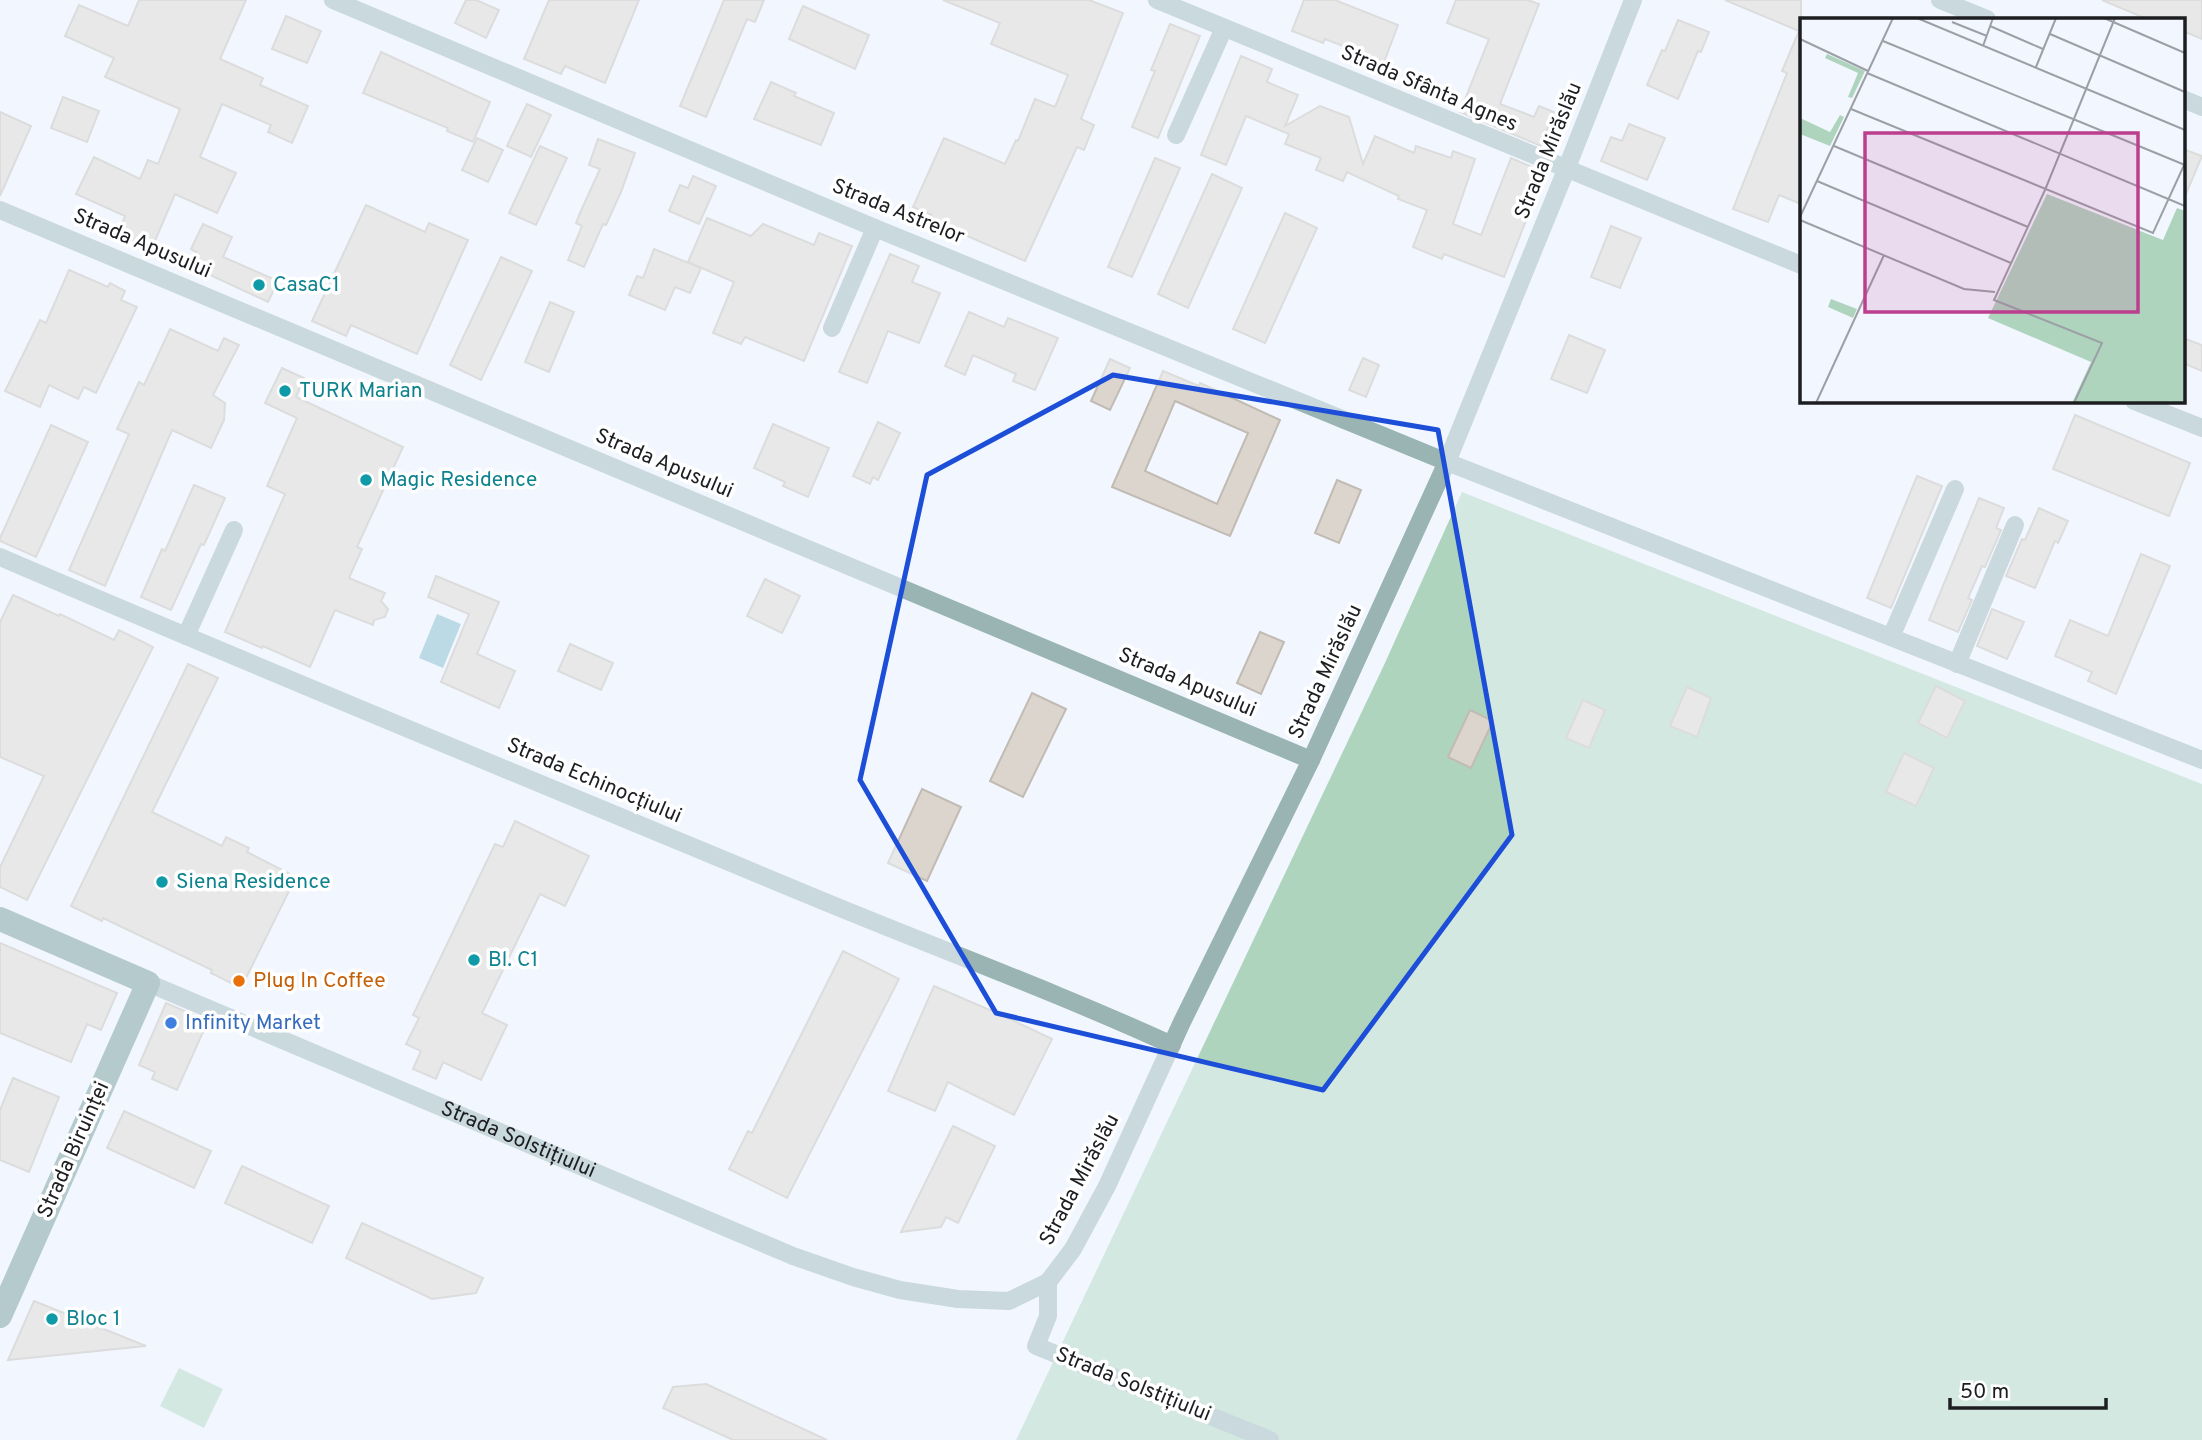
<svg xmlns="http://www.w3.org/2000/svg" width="2202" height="1440" viewBox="0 0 2202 1440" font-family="Overpass,sans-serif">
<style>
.green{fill:#afd4be}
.water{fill:#7bb7c8}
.building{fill:#dcd5ce;stroke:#c1bbb4;stroke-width:2;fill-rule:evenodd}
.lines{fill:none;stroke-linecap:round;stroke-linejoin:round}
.street{stroke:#99b4b3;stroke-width:18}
.secondary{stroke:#6a9391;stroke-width:24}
.marked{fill:none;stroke:#1d4ed8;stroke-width:5;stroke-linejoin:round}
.culture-dot{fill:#0f9aa8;stroke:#fff;stroke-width:2.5}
.food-dot{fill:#e8710a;stroke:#fff;stroke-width:2.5}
.shop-dot{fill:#3f7fe0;stroke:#fff;stroke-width:2.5}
.labels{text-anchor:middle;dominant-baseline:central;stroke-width:7;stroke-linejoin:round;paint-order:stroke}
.street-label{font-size:21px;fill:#1c1e21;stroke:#fff}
.culture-label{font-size:21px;fill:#0d838f;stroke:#fff;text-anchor:start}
.food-label{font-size:21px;fill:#c56008;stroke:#fff;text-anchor:start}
.shop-label{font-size:21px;fill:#366cbe;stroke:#fff;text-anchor:start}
.inset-road{fill:none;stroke:#9ca0a6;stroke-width:2}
.view{fill:#bc3f8e;fill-opacity:0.15;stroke:#bc3f8e;stroke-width:3.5}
.inset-edge{fill:none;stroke:#1c1e21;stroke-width:3.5}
</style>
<rect width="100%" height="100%" fill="#f2f7ff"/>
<g class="green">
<path d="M1462,492l740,292v656h-1186l368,-775z"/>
<path d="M179,1368l44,21 -19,39 -44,-22z"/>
</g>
<path class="water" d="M437,614l24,10 -18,44 -24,-10z"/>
<g class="building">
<path d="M139,0h107l-26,59 43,19 -3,7 48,21 -16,37 -24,-11 3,-7 -49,-21 -22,53 36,16 -19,40 -42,-19 -23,54 -34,-14 7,-18 -49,-22 18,-37 46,22 8,-19 10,4 22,-55 -75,-32 9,-19 -49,-22 14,-31 49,21z"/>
<path d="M466,0h10l23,10 -13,28 -31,-15z"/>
<path d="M549,0h90l-34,83 -40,-17 -4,8 -37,-15z"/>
<path d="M724,0h40l-9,22 -8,-3 -41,98 -26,-11z"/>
<path d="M943,0h146l34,13 -42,106 13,6 -10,25 -7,-3 -52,114 -95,-41 2,-5 -19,-8 31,-69 61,26 11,-24 2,1 17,-42 20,8 13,-32 -77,-31 9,-21z"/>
<path d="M1304,0h31l63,25 -14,37 -59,-23 -2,4 -31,-12z"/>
<path d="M1456,0h72l11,4 -39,100 34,13 5,-11 15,6 -13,34 -81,-34 29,-73 -42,-16z"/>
<path d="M1725,0h76v204l-22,-9 -11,27 -35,-13 54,-136 -5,-2 17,-40z"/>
<path d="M2102,0h100v39l-19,-8v-12h-36z"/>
<path d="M803,6l66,29 -14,34 -66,-30z"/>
<path d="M286,16l35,15 -14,32 -35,-14z"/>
<path d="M1678,20l31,12 -8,20 -3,-1 -20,48 -31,-14 15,-35 3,1z"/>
<path d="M1170,24l30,12 -42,102 -26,-11 23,-56 -4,-1z"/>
<path d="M381,52l109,50 -17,40 -26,-11 1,-3 -85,-35z"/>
<path d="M1241,56l31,13 -5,13 31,13 -13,31 35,-20 29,11 14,47 12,-28 39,17 2,-7 35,12 2,-7 22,8 -22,65 28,11 30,-77 21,9 -2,5 13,5 -39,100 -60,-23 -2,5 -29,-12 14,-37 -29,-11 1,-3 -52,-24 -4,9 -27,-11 5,-12 -36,-14 4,-10 -43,-18 -20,49 -25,-10z"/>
<path d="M771,82l25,11 -2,3 40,17 -13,32 -67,-26z"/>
<path d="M63,97l36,14 -12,31 -36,-14z"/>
<path d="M527,104l24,11 -20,42 -24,-11z"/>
<path d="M0,112l31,14 -31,70z"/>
<path d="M1629,124l36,14 -18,42 -46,-19 10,-24 11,4z"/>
<path d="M477,138l26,12 -15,32 -26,-12z"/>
<path d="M598,139l37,14 -14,39 -15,33 -3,-1 -19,43 -16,-7 14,-34 -6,-3 4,-10 20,-44 -11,-4z"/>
<path d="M540,146l27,12 -31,67 -27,-12z"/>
<path d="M2183,149l19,7 -19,45z"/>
<path d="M1155,158l25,10 -48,109 -24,-10z"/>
<path d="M1212,174l30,14 -54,120 -30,-14z"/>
<path d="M693,176l23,10 -17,38 -30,-13 11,-26 8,3z"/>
<path d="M366,205l59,27 4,-9 39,17 -51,114 -66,-29 -5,11 -34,-15z"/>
<path d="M1285,213l32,15 -52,115 -32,-14z"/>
<path d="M707,218l44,18 12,-12 51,21 5,-12 33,13 -48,115 -59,-24 -4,7 -28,-11 21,-51 -46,-20z"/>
<path d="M203,224l29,13 -9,20 55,24 -10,21 -75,-35 6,-13 -8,-5z"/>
<path d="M1611,226l30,12 -21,50 -29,-11z"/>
<path d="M654,249l47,19 -11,25 -15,-6 -10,23 -36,-15 8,-19 6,2z"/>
<path d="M890,254l29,12 -7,16 28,11 -21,50 -31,-12 -21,52 -28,-11z"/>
<path d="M501,257l31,14 -51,109 -31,-15z"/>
<path d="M69,270l39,17 2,-4 15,8 -4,9 16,7 -41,86 -12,-6 -6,12 -29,-14 -9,22 -35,-16 35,-71 6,3z"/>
<path d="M550,302l24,10 -25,60 -24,-10z"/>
<path d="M969,312l35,15 4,-9 50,20 -23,52 -22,-9 3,-7 -43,-19 -8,20 -20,-9z"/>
<path d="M170,329l48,22 6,-13 15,7 -26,50 12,8 -1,17 -13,28 -39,-18 -67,156 -36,-16 60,-136 -12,-5 22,-47 5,3z"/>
<path d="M1569,335l36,15 -18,43 -36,-14z"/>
<path d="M2183,338l19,7v26l-19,-8z"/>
<path d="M1363,358l16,7 -13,32 -17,-7z"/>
<path d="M1110,359l20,9 -20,42 -19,-9z"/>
<path d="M282,368l22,10 -8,19 107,50 -46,100 5,2 -13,29 36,15 -4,8 7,8 -3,8 -11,3 -1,5 -38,-15 -25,57 -47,-21 -1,2 -37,-16 60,-138 -18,-8 30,-68 -32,-15z"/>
<path d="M1163,371l36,15 1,-3 80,37 -50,116 -118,-49zM1175,401l73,32 -31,71 -72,-33z"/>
<path d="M2075,415l115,48 -21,53 -116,-47z"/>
<path d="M878,422l22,11 -22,47 -5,-3 -3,7 -17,-8z"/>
<path d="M773,424l56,24 -21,49 -25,-11 2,-4 -31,-14z"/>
<path d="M51,425l37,17 -52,115 -36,-16v-3z"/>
<path d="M1917,476l25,10 -51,122 -24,-10z"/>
<path d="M1337,480l24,10 -22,53 -24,-10z"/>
<path d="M194,485l31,13 -21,47 -3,-1 -30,66 -30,-13 21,-48 3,2z"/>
<path d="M1979,498l25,10 -8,20 5,2 -16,37 -3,-1 -14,32 4,2 -14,32 -29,-12z"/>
<path d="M2039,508l29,13 -10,22 -3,-2 -20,47 -29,-12 16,-37 3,1z"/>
<path d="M2141,554l29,12 -54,128 -28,-13 4,-9 -37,-16 15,-36 38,16z"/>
<path d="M436,576l63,26 -22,52 38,17 -16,37 -58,-26 28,-68 -41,-17z"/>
<path d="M765,579l35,17 -18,37 -35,-17z"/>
<path d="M13,595l46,21 1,-2 54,26 5,-10 34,17 -126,253 -27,-13v-20l44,-91 -44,-19v-135z"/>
<path d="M1992,609l32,13 -17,37 -30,-13z"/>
<path d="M1260,632l24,10 -23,52 -24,-11z"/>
<path d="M570,644l43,19 -12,27 -43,-19z"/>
<path d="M188,664l30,14 -66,134 70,34 4,-9 23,11 -2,4 49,25 -55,111 -30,-15 1,-3 -109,-52 -1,3 -31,-15z"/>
<path d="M1936,686l29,15 -18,37 -29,-15z"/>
<path d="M1687,687l24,11 -14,39 -27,-11z"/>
<path d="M1032,693l34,16 -43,88 -33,-16z"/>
<path d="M1583,700l22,10 -16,38 -23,-10z"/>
<path d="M1470,710l23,11 -22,47 -23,-11z"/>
<path d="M1904,753l30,15 -18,38 -30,-14z"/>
<path d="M922,789l39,18 -34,74 -39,-18z"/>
<path d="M515,821l74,35 -24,50 -25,-12 -58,119 25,12 -26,55 -38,-18 -7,17 -23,-10 8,-18 -15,-7 13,-26 -6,-3 82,-171 8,3z"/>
<path d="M0,943l117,50 -16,37 -14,-6 -16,38 -71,-29z"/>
<path d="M843,951l56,28 -112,219 -58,-29 19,-38 4,2z"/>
<path d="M934,986l72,31 46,22 -38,76 -66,-33 -13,29 -47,-20z"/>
<path d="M166,1003l42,18 -31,69 -25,-11 3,-7 -16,-7z"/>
<path d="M13,1078l46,19 -30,75 -29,-12v-50z"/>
<path d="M124,1111l87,40 -17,37 -87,-40z"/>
<path d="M953,1126l42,20 -37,77 -12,-6 -5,10 -40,5z"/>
<path d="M242,1166l87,40 -17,37 -87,-40z"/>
<path d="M362,1223l121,55 -7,15 -44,6 -86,-41z"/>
<path d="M34,1301l112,45 -138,14z"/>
<path d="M706,1384l121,56h-94l-70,-32 10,-21z"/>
</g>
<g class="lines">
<g class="street">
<path d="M333,0l542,228 572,234 755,298"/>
<path d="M1157,0l644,265"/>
<path d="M1940,0l47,19"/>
<path d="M2183,99l19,8"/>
<path d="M1176,135l48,-107"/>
<path d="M0,210l1311,550"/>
<path d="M832,328l43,-100"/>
<path d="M2134,401l68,27"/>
<path d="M0,557c268,115 537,225 806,337 122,51 246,96 366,151"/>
<path d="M186,636l48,-106"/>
<path d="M1891,637l64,-148"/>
<path d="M1957,664l58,-139"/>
<path id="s1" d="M148,983l645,273 60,21 47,13 58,9 51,2 39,-19"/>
<path d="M1270,1440l-234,-94 12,-30v-34l25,-33 34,-63 75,-164 129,-262 136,-298 119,-292 67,-170"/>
</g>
<path class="secondary" d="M0,919l148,64 -148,333"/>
</g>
<path d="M0 0H2202V1440H0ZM1113,375l325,55 74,405 -189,255 -327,-77 -136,-233 67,-305z" fill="#f2f7ff" fill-opacity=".55" fill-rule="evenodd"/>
<path class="marked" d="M1113,375l325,55 74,405 -189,255 -327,-77 -136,-233 67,-305z"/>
<g class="culture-dot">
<circle cx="259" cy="285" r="7"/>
<circle cx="285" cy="391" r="7"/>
<circle cx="366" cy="480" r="7"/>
<circle cx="162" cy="882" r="7"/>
<circle cx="474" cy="960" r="7"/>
<circle cx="52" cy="1319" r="7"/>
</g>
<circle class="food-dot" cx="239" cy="981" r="7"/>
<circle class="shop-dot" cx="171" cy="1023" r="7"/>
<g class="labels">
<g class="street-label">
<text transform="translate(1429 89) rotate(23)">Strada Sfânta Agnes</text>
<text transform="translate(1549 151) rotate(-68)">Strada Mirăslău</text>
<text transform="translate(898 212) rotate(22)">Strada Astrelor</text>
<text transform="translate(142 244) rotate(23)">Strada Apusului</text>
<text transform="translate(664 464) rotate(23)">Strada Apusului</text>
<text transform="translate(1326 672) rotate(-65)">Strada Mirăslău</text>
<text transform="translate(1187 683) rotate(23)">Strada Apusului</text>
<text transform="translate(594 781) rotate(23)">Strada Echinocțiului</text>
<text stroke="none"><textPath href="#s1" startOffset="402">Strada Solstițiului</textPath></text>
<text transform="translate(74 1150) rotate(-66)">Strada Biruinței</text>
<text transform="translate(1080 1180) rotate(-62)">Strada Mirăslău</text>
<text transform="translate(1133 1385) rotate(22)">Strada Solstițiului</text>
</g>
<g class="culture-label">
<text x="273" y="285">CasaC1</text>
<text x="299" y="391">TURK Marian</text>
<text x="380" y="480">Magic Residence</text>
<text x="176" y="882">Siena Residence</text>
<text x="488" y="960">Bl. C1</text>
<text x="66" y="1319">Bloc 1</text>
</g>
<g class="food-label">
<text x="253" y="981">Plug In Coffee</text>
</g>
<g class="shop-label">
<text x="185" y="1023">Infinity Market</text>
</g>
</g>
<g transform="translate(1800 18)">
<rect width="385" height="385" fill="#f2f7ff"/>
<path d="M27,36l38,17 -13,27 -4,-1 10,-24 -33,-15zM40,97l4,2 -14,29 -30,-12v-16l30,14zM247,176l116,46 14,-32 8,3v192h-113l19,-41 -103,-44zM31,281l26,10 -4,9 -25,-11z" fill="#afd4be"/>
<path class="inset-road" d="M117,0l268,112M304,0l81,35M152,4l35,14M190,8l53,23M250,16l135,58M0,21l68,32M83,23l302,124M183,28l10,-28M236,49l20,-49M67,55l318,133M51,91l302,124 32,-70M34,128l194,81M17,163l194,82M0,199l93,-199M0,202l164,69 31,3M16,385l68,-148M274,385l28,-60 -108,-43 51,-110 70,-172"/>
<path class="view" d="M65,115h273v179h-273z"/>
<rect width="385" height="385" class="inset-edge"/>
</g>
<path d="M1950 1398v10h156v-10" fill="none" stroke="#1c1e21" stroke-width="3.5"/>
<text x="1960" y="1398" font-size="21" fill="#1c1e21" stroke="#ffffff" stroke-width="5" paint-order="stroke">50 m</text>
</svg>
